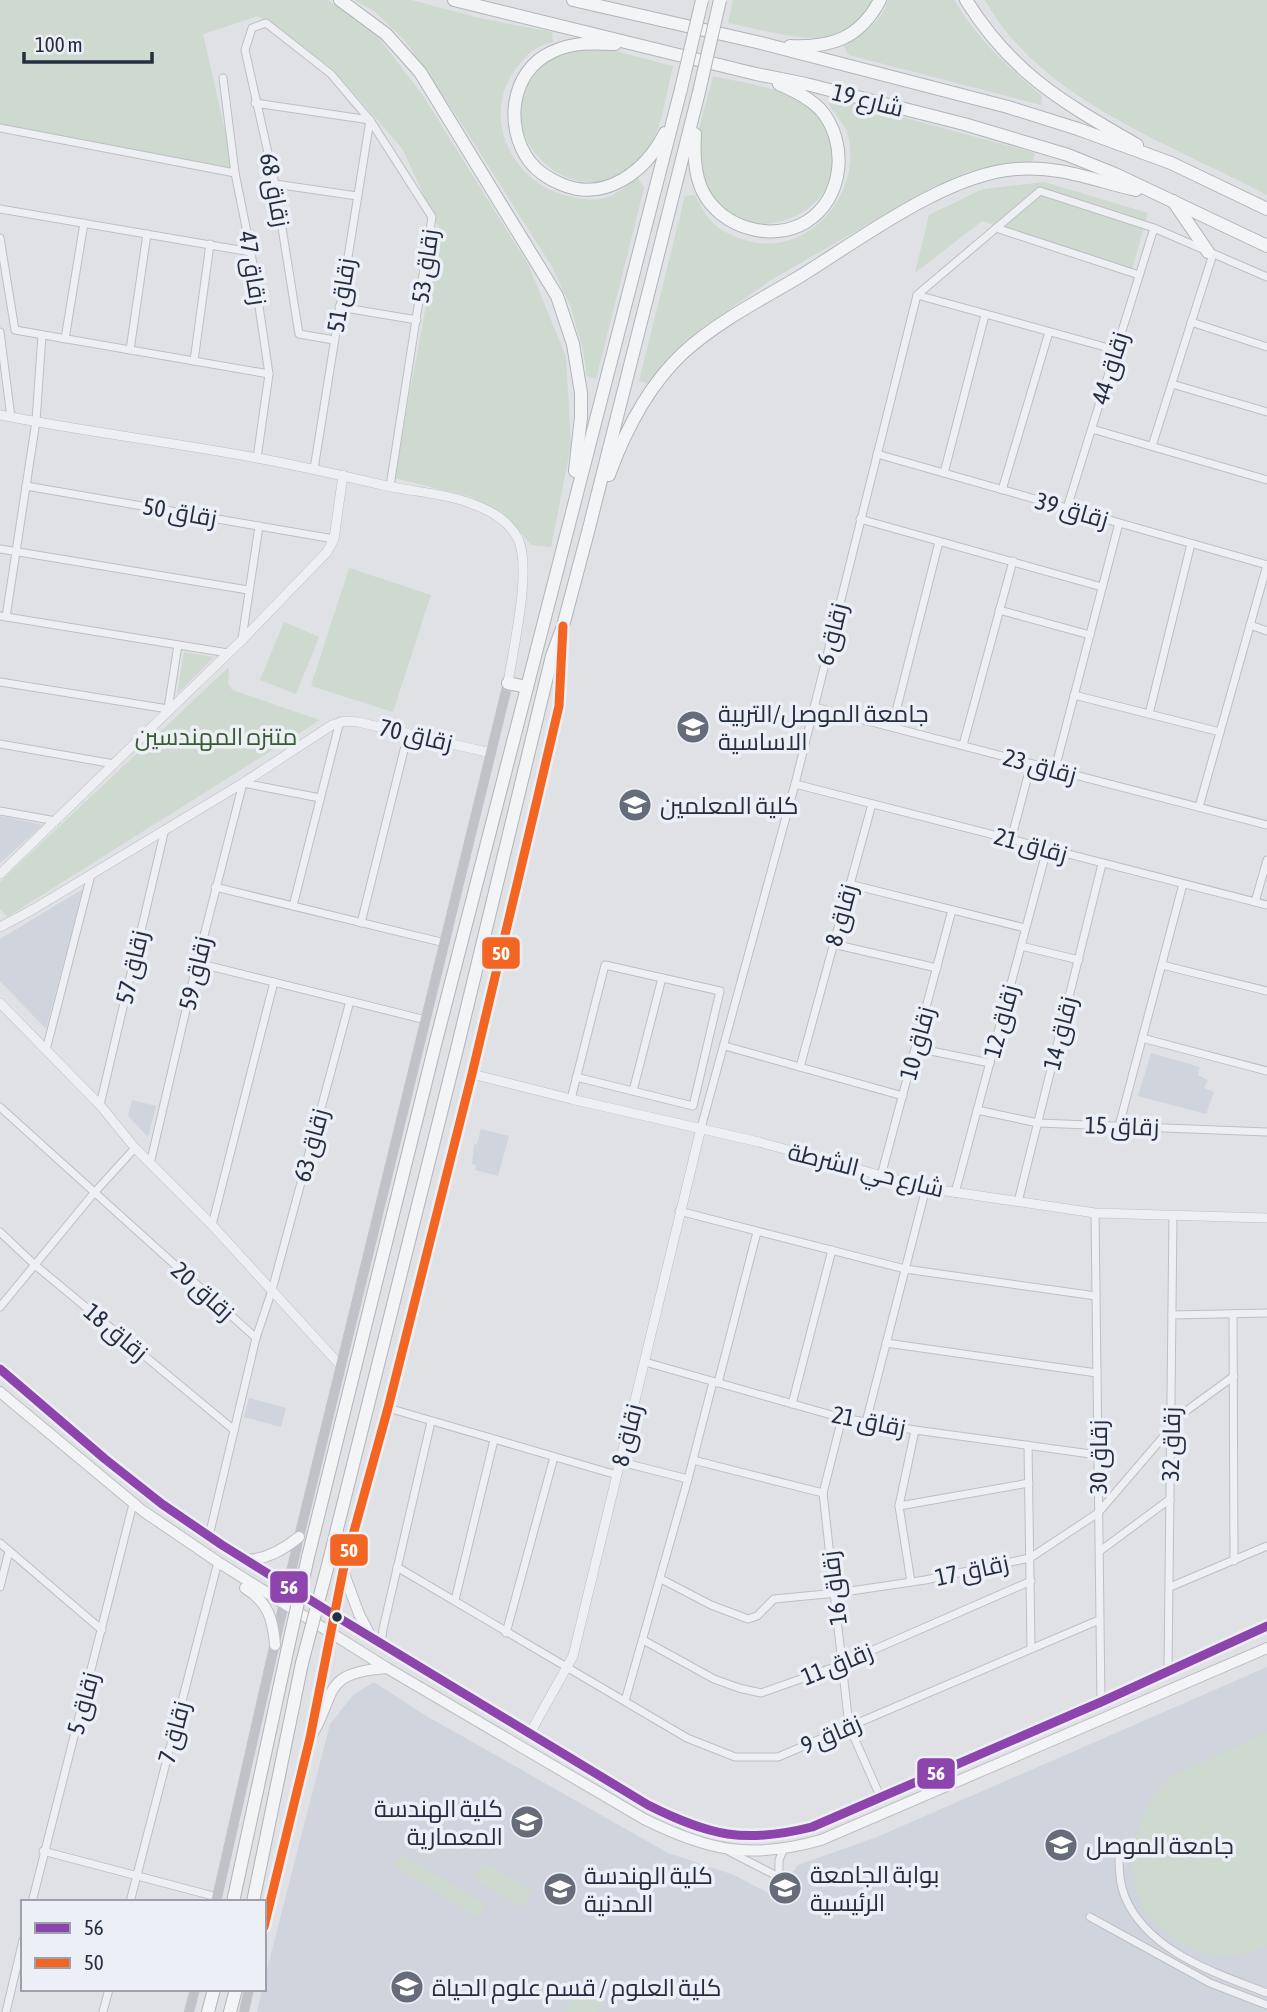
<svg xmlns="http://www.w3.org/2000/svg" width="1267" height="2012" viewBox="0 0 1267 2012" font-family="'Asap Condensed',Cairo,sans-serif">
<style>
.built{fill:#d0d4dc}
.green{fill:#ced9cf}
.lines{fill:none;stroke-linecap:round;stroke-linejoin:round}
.minor-casing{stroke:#bdbfc3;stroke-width:9}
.tertiary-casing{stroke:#bdbfc3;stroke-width:10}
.primary-casing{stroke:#bbbec3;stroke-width:12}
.trunk-casing{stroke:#b1b4ba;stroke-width:14}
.minor{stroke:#eeeff2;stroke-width:7}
.tertiary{stroke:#eeeff2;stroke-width:9}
.secondary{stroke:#c0c2c8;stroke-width:10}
.primary{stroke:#f3f4f5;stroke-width:10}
.trunk{stroke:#f3f4f5;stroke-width:12}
.trunk-bridge-casing{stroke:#b1b4ba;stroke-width:14;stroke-linecap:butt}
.trunk-bridge{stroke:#f3f4f5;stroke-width:12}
.bus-1-casing{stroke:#eceff6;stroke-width:14}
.bus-2-casing{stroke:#eceff6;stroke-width:14}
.bus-1{stroke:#8e44ad;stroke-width:9}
.bus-2{stroke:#f26522;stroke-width:9}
.bus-dot{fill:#252d40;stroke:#eceff6;stroke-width:2.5}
.labels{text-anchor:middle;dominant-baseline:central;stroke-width:7;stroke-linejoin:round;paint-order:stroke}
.street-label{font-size:24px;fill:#252d40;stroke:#eceff6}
.poi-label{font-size:24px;fill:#252d40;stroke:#eceff6;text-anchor:start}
.park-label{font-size:24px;fill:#365d31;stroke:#eceff6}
.line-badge{stroke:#eceff6;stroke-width:2.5}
.badge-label{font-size:19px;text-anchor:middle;font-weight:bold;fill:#fff}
</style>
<rect width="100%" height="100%" fill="#dfe1e5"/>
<g class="built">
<path d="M0,816l43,9 -43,38z"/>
<path d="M83,889l-37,140 -46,-48v-42z"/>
<path d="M1151,1053l49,14 -2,8 10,5 -4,8 10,4 -8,22 -68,-18z"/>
<path d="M132,1100l24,6 -8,31 -20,-21z"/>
<path d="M481,1129l28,7 -11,40 -23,-6 1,-5 -4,-1 2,-20h3z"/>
<path d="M249,1398l37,10 -5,19 -37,-10z"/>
<path d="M1267,1667v345h-1010l5,-23h2v-8l66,-257 23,-29 21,-13 49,32 245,139 66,22 40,21 24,-31 79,-28z"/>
</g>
<g class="green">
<path d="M0,0h328l51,38 45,59 105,169 37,91 5,88 -20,102 -20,-2 -18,-22 -41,-26 -78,-19 46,-248 -38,-82 -70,-80 -74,-52 -55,18 31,136 -234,-43z"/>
<path d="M354,0h57l68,18 73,14 1,10c-20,5 -26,12 -38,28 -35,48 -2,114 53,126 14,3 29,6 43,0 9,-5 18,-12 27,-18l6,10 -48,191 -9,-3 -4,-26 -13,-45 -19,-40 -95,-150 -50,-73 -32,-31z"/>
<path d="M733,0h142c-7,8 -12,19 -20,27 -25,24 -96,2 -127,-4z"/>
<path d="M888,0h66c24,39 53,67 88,96l-1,9 -192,-50 -6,-10c19,-12 39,-22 45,-45z"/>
<path d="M985,0h282v195c-96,-51 -227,-95 -282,-195z"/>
<path d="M600,47l73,19c-7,27 -10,63 -27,86 -50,73 -155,1 -118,-71 4,-8 12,-20 19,-25 9,-6 41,-7 53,-9z"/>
<path d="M713,76c31,7 64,11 92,27 13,7 22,23 27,37 23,61 -73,119 -119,58 -11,-15 -17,-35 -16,-54 2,-22 11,-46 16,-68z"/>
<path d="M836,99l199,54 -3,9 -18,1 -44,8 -41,18 -158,91 -73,51 -30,27 -17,26 -12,-3 46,-185 10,-1c5,9 10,20 17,27 9,9 22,15 33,18 62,20 118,-46 103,-105 -3,-11 -14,-22 -20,-32z"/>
<path d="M1044,182l104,31 -17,59 -149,-51 -67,52 14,-58 54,-26z"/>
<path d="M349,568l82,27 -38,117 -82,-26z"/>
<path d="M284,622l35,15 -23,57 -36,-14z"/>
<path d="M184,652l30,5 -37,37z"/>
<path d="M229,667l-1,16 4,7 88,30 -313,197 -7,-8v-27z"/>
<path d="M1267,1732v214c-40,18 -71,12 -104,-16 -8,-7 -19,-18 -23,-29 -17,-39 -3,-96 30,-123 9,-7 23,-11 34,-16 21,-10 42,-21 63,-30z"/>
<path d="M402,1854l84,51 -7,13 -85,-51z"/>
<path d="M484,1863l49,28 -10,17 -49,-28z"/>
<path d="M580,1987l24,14 -7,11h-32z"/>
</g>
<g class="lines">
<defs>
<g id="minor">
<path d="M223,78l12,95 16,79 18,122 -12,84"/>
<path d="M255,103l115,17 -56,349"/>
<path d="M0,128l235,45"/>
<path d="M275,184l82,12"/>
<path d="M0,209l251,43"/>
<path d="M996,228l143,47"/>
<path d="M0,238l15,92 254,44"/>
<path d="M917,295l199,55"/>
<path d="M339,307l78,13"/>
<path d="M1191,322l76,25"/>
<path d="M0,332l11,85"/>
<path d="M65,339l19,-116"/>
<path d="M334,340l-35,-6 -24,-150 -30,-134 7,-22 14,-5 65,51 39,46 62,97 -42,269"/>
<path d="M130,350l17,-116"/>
<path d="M194,361l16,-117"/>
<path d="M1172,384l95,28"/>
<path d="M1092,429l175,51"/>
<path d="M1152,446l61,-192"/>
<path d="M877,454l390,111"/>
<path d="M944,473l41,-158"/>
<path d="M26,486l308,53"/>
<path d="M1002,490l47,-158"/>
<path d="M1067,508l87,-280"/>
<path d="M860,519l242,68"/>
<path d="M0,549l248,41"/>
<path d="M999,610l91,25"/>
<path d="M0,616l228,37"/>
<path d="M6,617l30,-196 6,-86"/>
<path d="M1250,625l17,6"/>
<path d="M242,639l17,-113"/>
<path d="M0,682l168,27 10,-64"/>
<path d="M1074,695l146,37"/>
<path d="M814,707l453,118"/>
<path d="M1149,714l42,-170"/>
<path d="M892,727l47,-185"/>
<path d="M0,744l114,20"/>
<path d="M963,745l50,-184"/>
<path d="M1055,769l64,-246"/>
<path d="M795,784l472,121"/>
<path d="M1199,807l68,-242"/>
<path d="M0,811l56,10"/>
<path d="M1011,840l20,-76"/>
<path d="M849,884l176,44"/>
<path d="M215,887l230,56"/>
<path d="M1255,902l12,-42"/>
<path d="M293,906l47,-185"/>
<path d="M361,923l47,-189"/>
<path d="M833,944l104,24"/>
<path d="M1021,946l58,14"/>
<path d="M197,963l229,57"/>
<path d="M1162,965l105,26"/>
<path d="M1142,1038l125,33"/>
<path d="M725,1046l178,50"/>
<path d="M916,1048l74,15"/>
<path d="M46,1050l45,-175"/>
<path d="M800,1067l72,-263"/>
<path d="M633,1091l29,-113"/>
<path d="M571,1099l34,-134 115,26 -27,115 -117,-29"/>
<path d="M100,1105l65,-276"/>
<path d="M0,1107l256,231 -47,198"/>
<path d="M977,1110l61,13 229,9"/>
<path d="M1119,1126l64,-242"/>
<path d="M701,1128l94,-344 122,-489 123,-104 114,37 113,49"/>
<path d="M150,1164l47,-201 46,-180 77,15"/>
<path d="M881,1176l71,-266"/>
<path d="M955,1193l92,-344"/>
<path d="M1018,1202l84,-338"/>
<path d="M679,1211l226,58 191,27"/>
<path d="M1095,1213l6,489"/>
<path d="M212,1225l62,-243"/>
<path d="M0,1232l35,33 199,165"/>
<path d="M0,1307l94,-114 41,-45"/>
<path d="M1233,1314l1,247"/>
<path d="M1172,1315l95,-2"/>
<path d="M256,1338l16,-48 78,-289"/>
<path d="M886,1343l211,30"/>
<path d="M645,1362l197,56 73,12 183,25"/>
<path d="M718,1383l39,-151"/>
<path d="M792,1404l40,-154"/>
<path d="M388,1408l229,67"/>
<path d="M842,1418l-19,75 26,233 31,70"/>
<path d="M866,1422l60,-234"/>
<path d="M1171,1422l63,-46"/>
<path d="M1028,1445l3,202"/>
<path d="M693,1460l130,33"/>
<path d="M621,1462l67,17"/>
<path d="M899,1506l130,-23"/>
<path d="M0,1543l102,87"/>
<path d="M1100,1551l70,-52"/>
<path d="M397,1567l290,171 48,19h43l321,-137"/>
<path d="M661,1579l50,26 37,14 9,-3 17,-17 63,-6 88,-13 105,-22 68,-45 72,-84"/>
<path d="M911,1582l-12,-76 16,-76"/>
<path d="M0,1587l9,-36"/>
<path d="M1170,1587l97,-41"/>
<path d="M455,1600l39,-160"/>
<path d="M506,1633l48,-176"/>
<path d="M643,1640l71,39 25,9 22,5 71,-25 199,-87"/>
<path d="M381,1644l2,-15 48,-207"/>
<path d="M1168,1672l5,-457"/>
<path d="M625,1701l63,-222 25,-97"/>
<path d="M43,1851l174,46"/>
<path d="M730,1852l49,25"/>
<path d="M1119,1859c0,13 1,26 6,38 23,55 91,76 142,96"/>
<path d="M779,1877v-17l5,-12"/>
<path d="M32,1902l101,-398"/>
<path d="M130,1902l88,-340"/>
<path d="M1090,1917l120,66 57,22"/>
<path d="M6,2012l17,-72"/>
<path d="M103,2012l6,-23"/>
</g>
<g id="tertiary">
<path d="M0,415c85,17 172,27 257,43 44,8 87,18 130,28 28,6 57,7 83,17 19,7 37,16 47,34 16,28 -4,112 -9,146"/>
<path d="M0,874l242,-234 85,-88 7,-13 9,-64"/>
<path d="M0,927l32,-17 211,-127 89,-58 13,-4 13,1 133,31"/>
<path d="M0,1003l100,102 35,43 77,77 128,140"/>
<path d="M472,1074l99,25 188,43 167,46 169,25 172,5"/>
<path d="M530,1733l43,-77 128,-528"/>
</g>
<g id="primary">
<path d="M0,1369l105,90 57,45 60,41 122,76 304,184c62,31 96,39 164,22l289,-125 166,-76"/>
<path d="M0,1392l143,119 75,51 169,106 257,151c65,32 106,41 177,21l446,-192"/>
<path d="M245,1560c21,0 38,-10 54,-23"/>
<path d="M343,1571l16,43 12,23"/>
<path d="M245,1588c23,14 28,31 30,57"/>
<path d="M310,1738c28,-44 9,-65 77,-70"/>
</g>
<g id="trunk">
<path d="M340,0l46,34 34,38 137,224 16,48 8,49v24l-6,54"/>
<path d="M454,0l302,74 50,10 158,40 104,31 47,19 152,72"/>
<path d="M573,0l188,43 247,64 70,22 93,34 96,46"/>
<path d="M966,0c47,75 97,102 171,145"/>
<path d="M615,44c-22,-1 -43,-2 -63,8 -42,19 -48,76 -22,110 8,10 19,17 31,22 44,19 85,-13 104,-51"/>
<path d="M790,46c42,2 70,-8 90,-46"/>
<path d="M695,134c-1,19 -1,40 8,58 18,35 68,51 103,30 38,-23 43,-80 14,-113 -12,-12 -26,-18 -41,-25"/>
<path d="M1173,201l35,51"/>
<path d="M609,475c16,-44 40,-90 74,-122 34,-31 77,-53 116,-76 60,-37 147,-103 217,-108 43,-4 80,12 120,21"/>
<path d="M508,683l19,4"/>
<path d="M308,1557l127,-512 246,-956"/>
<path d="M328,1565l129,-516 95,-393 11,-30 26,-98 110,-436"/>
<path d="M233,1902l54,-250"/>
<path d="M253,1902l49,-239"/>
<path d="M208,2012l6,-23"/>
<path d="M230,2012l6,-23"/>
</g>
</defs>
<use href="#minor" class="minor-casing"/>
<use href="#tertiary" class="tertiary-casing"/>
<use href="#primary" class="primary-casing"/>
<use href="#trunk" class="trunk-casing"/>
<use href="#minor" class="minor"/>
<use href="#tertiary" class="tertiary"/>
<g class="secondary">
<path d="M216,1902l83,-365 209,-854"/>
<path d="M264,1927l46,-189 33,-167 45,-163 84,-334 65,-274 22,-94 4,-73"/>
<path d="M189,2012l6,-23"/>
<path d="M244,2012l5,-23"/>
</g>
<use href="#primary" class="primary"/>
<use href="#trunk" class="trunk"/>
<defs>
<g id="trunk-bridge">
<path d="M681,89l21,-89"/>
<path d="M699,92l21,-92"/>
<path d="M287,1652l21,-95"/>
<path d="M302,1663l26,-98"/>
</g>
</defs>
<use href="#trunk-bridge" class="trunk-bridge-casing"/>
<use href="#trunk-bridge" class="trunk-bridge"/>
<defs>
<path id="bus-1" d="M0,1369l105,90 57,45 60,41 122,76 304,184c62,31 96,39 164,22l289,-125 166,-76"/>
<path id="bus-2" d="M264,1927l46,-189 33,-167 45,-163 84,-334 65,-274 22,-94 4,-80"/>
</defs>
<use href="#bus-1" class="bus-1-casing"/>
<use href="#bus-2" class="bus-2-casing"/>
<use href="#bus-1" class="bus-1"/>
<use href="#bus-2" class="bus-2"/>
</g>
<defs>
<symbol id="university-disc" viewBox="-11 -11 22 22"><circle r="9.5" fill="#666c7a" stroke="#eceff6"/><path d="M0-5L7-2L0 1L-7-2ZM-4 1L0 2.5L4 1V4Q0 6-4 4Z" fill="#fff"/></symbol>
</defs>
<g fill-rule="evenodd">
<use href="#university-disc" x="674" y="708" width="38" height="38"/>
<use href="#university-disc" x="616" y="786" width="38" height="38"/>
<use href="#university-disc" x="508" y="1803" width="38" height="38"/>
<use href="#university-disc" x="1042" y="1826" width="38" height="38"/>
<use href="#university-disc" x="766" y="1869" width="38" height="38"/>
<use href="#university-disc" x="541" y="1870" width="38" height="38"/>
<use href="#university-disc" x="388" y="1968" width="38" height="38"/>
</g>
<circle class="bus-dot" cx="337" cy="1617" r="6"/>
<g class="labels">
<g class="street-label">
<text transform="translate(868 100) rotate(14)">شارع 19</text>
<text transform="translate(275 190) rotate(79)">زقاق 68</text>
<text transform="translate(425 266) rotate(-82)">زقاق 53</text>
<text transform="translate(253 268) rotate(81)">زقاق 47</text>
<text transform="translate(341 295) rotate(-81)">زقاق 51</text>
<text transform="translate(1110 368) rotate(-73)">زقاق 44</text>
<text transform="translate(1072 510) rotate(16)">زقاق 39</text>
<text transform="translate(180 512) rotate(10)">زقاق 50</text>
<text transform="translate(832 634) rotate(-76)">زقاق 6</text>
<text transform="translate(416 735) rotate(13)">زقاق 70</text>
<text transform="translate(1040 766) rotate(15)">زقاق 23</text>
<text transform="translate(1031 845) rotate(15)">زقاق 21</text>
<text transform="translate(841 915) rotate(-75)">زقاق 8</text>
<text transform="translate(132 967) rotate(-77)">زقاق 57</text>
<text transform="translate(195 973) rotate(-77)">زقاق 59</text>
<text transform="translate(1001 1021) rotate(-75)">زقاق 12</text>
<text transform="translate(1060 1033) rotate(-76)">زقاق 14</text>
<text transform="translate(917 1043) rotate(-75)">زقاق 10</text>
<text transform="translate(1122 1126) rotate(2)">زقاق 15</text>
<text transform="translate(311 1145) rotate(-75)">زقاق 63</text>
<text transform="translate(866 1170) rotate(14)">شارع حي الشرطة</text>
<text transform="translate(203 1291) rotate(42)">زقاق 20</text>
<text transform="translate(116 1332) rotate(40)">زقاق 18</text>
<text transform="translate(869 1421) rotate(11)">زقاق 21</text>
<text transform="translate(627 1435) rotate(-76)">زقاق 8</text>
<text transform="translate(1171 1444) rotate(-89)">زقاق 32</text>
<text transform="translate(1098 1457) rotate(-90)">زقاق 30</text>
<text transform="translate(972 1570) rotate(-12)">زقاق 17</text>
<text transform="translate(834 1588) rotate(-97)">زقاق 16</text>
<text transform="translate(837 1664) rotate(-22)">زقاق 11</text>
<text transform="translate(83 1703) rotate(-75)">زقاق 5</text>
<text transform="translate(174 1732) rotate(-75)">زقاق 7</text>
<text transform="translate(831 1734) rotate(-23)">زقاق 9</text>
</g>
<g class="poi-label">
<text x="718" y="713">جامعة الموصل/التربية<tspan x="718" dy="28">الاساسية</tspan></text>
<text x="660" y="805">كلية المعلمين</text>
<text x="503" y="1808" text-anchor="end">كلية الهندسة<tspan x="503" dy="28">المعمارية</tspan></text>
<text x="1086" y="1845">جامعة الموصل</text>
<text x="810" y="1874">بوابة الجامعة<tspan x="810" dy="28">الرئيسية</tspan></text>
<text x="584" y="1875">كلية الهندسة<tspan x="584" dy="28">المدنية</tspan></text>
<text x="432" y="1987">كلية العلوم / قسم علوم الحياة</text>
</g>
<g class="park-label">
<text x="216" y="736">متنزه المهندسين</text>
</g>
</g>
<g class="line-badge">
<rect x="481" y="936" width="40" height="34" rx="7" fill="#f26522"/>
<rect x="329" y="1533" width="40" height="34" rx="7" fill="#f26522"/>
<rect x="269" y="1570" width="40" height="34" rx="7" fill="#8e44ad"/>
<rect x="916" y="1757" width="40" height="33" rx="7" fill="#8e44ad"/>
</g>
<g class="badge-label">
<text x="501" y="960">50</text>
<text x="349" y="1557">50</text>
<text x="289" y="1594">56</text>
<text x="936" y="1780">56</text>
</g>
<rect x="21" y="1900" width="245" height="91" fill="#eceff6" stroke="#9ca1ad" stroke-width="2"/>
<rect x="35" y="1923" width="35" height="10" fill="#8e44ad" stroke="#9ca1ad" stroke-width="2"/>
<text x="84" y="1935" font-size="21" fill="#252d40">56</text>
<rect x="35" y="1958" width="35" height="10" fill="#f26522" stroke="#9ca1ad" stroke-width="2"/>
<text x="84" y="1970" font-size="21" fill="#252d40">50</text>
<path d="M24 52v10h128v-10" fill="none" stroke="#252d40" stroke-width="3.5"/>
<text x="35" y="52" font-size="21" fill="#252d40" stroke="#eceff6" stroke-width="5" paint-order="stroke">100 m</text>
</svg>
